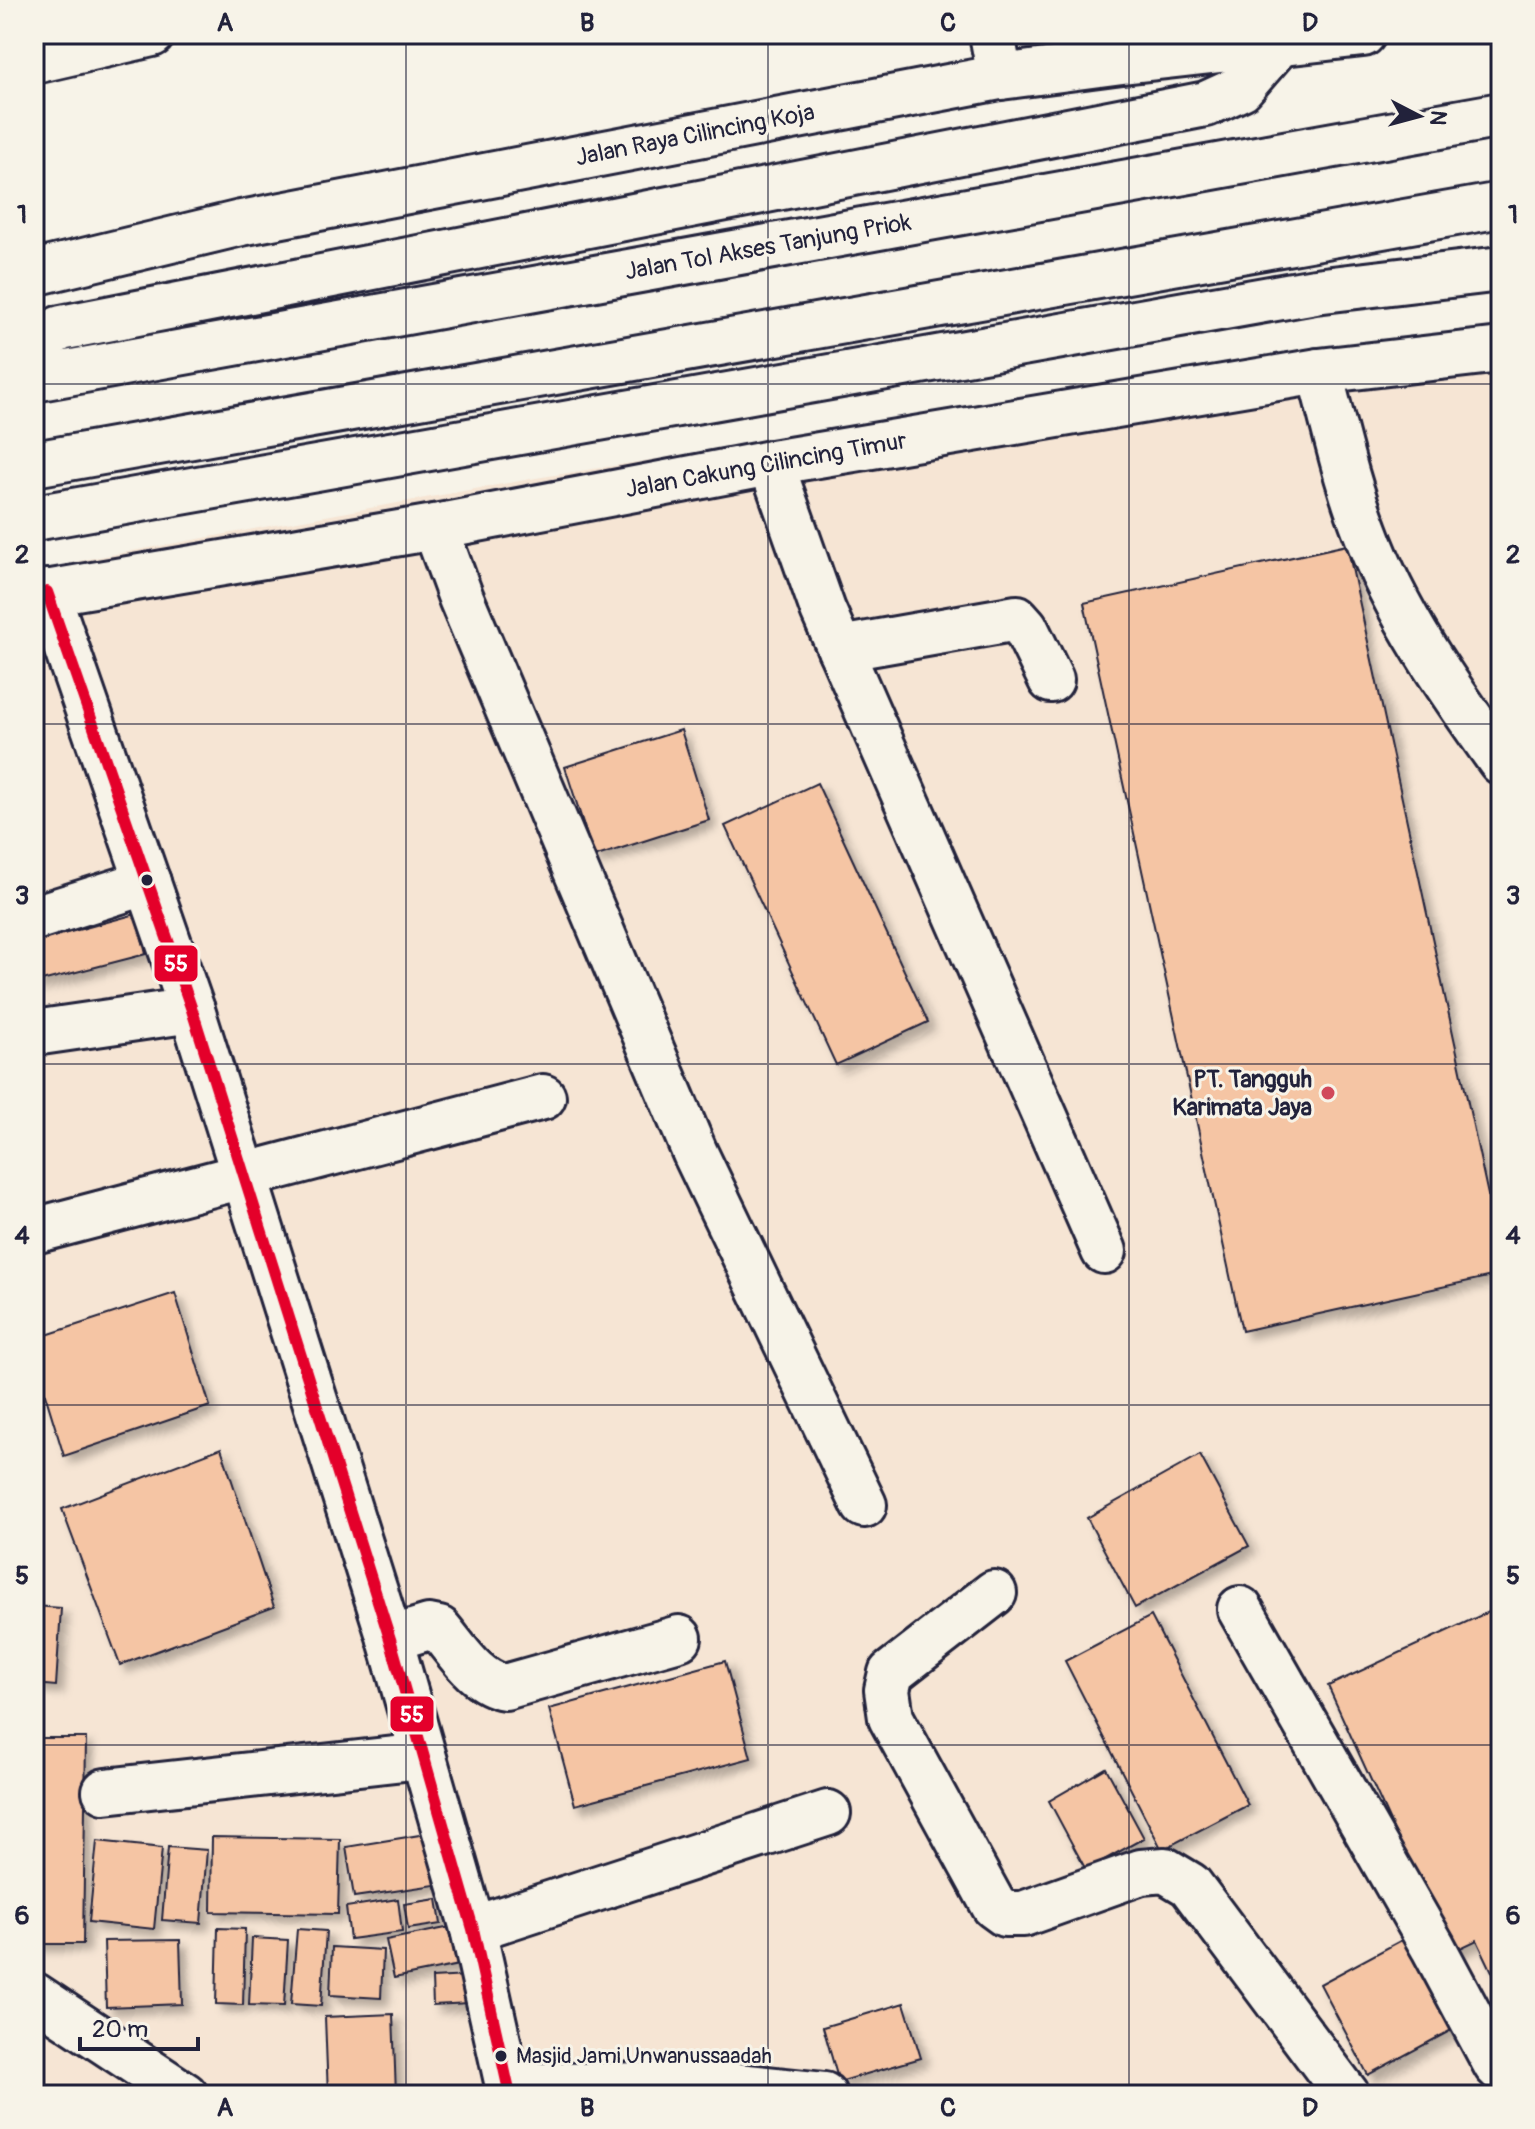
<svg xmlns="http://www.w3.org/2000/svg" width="1535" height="2129" viewBox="0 0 1535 2129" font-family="Pangolin,sans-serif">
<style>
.built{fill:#f6e5d4}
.building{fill:#f5c5a4;stroke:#22223b;stroke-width:2;filter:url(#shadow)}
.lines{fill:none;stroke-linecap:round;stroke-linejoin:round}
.minor-casing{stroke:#22223b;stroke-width:50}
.highway-casing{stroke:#22223b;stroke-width:50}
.minor{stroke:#f7f3e8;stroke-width:44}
.highway{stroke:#f7f3e8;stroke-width:44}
.bus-1-casing{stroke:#f7f3e8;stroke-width:18}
.bus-1{stroke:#e4002b;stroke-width:12}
.grid{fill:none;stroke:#22223b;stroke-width:2;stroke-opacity:0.55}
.bus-dot{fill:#22223b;stroke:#f7f3e8;stroke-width:3}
.poi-dot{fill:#d1495b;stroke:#f7f3e8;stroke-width:3}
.labels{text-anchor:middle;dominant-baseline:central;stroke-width:6;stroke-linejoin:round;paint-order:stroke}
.bus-label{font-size:22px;fill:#22223b;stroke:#f7f3e8;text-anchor:start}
.street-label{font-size:24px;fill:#22223b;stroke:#f7f3e8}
.poi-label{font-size:24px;font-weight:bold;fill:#22223b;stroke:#f7f3e8;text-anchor:end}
.line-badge{stroke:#f7f3e8;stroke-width:3}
.badge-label{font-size:22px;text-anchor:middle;font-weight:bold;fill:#fff}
.neatline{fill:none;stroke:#22223b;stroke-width:3}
.grid-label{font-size:26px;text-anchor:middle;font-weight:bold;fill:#22223b}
</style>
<defs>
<filter id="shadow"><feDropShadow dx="7" dy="7" stdDeviation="4" flood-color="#0004"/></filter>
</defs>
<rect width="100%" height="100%" fill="#f7f3e8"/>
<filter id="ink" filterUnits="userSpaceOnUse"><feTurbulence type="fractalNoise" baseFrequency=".0125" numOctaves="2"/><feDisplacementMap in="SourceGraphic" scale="16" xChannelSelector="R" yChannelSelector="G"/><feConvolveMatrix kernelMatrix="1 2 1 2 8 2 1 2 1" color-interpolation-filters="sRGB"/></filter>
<g filter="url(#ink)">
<path class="built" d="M1501,326v1769h-1467v-1523l54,-13 448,-81z"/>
<g class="building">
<path d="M1347,545l154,710v19l-259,57 -158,-728z"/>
<path d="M681,730l28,90 -115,37 -29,-90z"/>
<path d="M817,783l111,239 -92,43 -111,-239z"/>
<path d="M136,914l10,40 -112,29v-41z"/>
<path d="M175,1293l35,113 -146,50 -30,-98v-19z"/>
<path d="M221,1448l53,159 -154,58 -58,-156z"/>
<path d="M1200,1455l49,91 -114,62 -48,-90z"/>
<path d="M34,1606l27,2 -5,78 -22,-2z"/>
<path d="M1501,1606v371l-5,3 -19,-40 -27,13 -122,-267z"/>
<path d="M1151,1616l97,189 -86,45 -97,-189z"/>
<path d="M725,1661l26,97 -176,47 -26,-96z"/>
<path d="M34,1738h52l-3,206h-49z"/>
<path d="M1106,1768l38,70 -58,32 -37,-69z"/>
<path d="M426,1834l9,51 -81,12 -8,-50z"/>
<path d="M212,1837l128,2 -2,75 -127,-2z"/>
<path d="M97,1841l65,7 -8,81 -65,-7z"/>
<path d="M168,1847l39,3 -6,73 -39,-3z"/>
<path d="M398,1899l4,33 -52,7 -4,-32z"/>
<path d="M437,1899l4,25 -33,5 -4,-25z"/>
<path d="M451,1927l8,38 -65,13 -8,-38z"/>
<path d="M218,1928l27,1 -2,76 -27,-1z"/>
<path d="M297,1929l29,2 -5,75 -30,-2z"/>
<path d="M1411,1935l48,91 -91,49 -48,-91z"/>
<path d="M252,1938l36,2 -4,66 -35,-1z"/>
<path d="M180,1940l2,64 -76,3 -2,-66z"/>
<path d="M332,1947l51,3 -2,48 -51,-3z"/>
<path d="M468,1976l1,27 -36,2 -1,-27z"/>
<path d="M904,2003l17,55 -82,24 -16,-55z"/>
<path d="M393,2014l3,80 -68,1 -3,-78z"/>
</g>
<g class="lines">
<defs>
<g id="minor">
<path d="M992,34l8,43"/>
<path d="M34,58l5,2 113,-26"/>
<path d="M1319,371c15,53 26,108 46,159 31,85 84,159 136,232"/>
<path d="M771,463l52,147 281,641"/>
<path d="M435,527l26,71 234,555 169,352"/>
<path d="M47,592l145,418 198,629 83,290 37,166"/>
<path d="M840,649l177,-31 8,9 26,53"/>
<path d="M34,918l114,-36"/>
<path d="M34,1033l158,-23"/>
<path d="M34,1231l509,-134"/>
<path d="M994,1593l-103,80 -4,17 4,28 103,188 11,8h18l118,-42 24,-2 25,15 157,210"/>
<path d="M1240,1609l193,338 63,118 5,5"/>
<path d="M390,1639l39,-12 10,2c18,21 37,54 66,58l174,-49"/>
<path d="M105,1791l317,-35"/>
<path d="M473,1929l355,-116"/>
<path d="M34,1995l151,100"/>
<path d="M508,2086l220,-1 96,10"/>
</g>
<g id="highway">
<path d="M34,273l207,-50 759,-146 122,-16 241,-27"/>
<path d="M34,343l27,-15 1145,-224 35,-16 38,-44"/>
<path d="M34,379l1467,-264"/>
<path d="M34,464l1467,-259"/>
<path d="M34,518l1281,-227 186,-22"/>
<path d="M34,595l401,-68 336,-64 548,-92 182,-21"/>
</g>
</defs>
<use href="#minor" class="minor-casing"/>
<use href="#highway" class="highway-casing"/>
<use href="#minor" class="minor"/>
<use href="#highway" class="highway"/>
<defs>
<path id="bus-1" d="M47,592l145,418 198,629 83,290 37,166"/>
</defs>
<use href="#bus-1" class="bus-1-casing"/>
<use href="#bus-1" class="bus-1"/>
</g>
</g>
<path class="grid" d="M406,34v2061M768,34v2061M1129,34v2061M34,384h1467M34,724h1467M34,1064h1467M34,1405h1467M34,1745h1467"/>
<g class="bus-dot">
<circle cx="147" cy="880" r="7"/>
<circle cx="501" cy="2056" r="7"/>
</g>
<circle class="poi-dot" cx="1328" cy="1093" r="8"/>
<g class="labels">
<g class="bus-label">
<text x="516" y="2056">Masjid Jami Unwanussaadah</text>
</g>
<g class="street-label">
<text transform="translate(695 135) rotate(-11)">Jalan Raya Cilincing Koja</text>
<text transform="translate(768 247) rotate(-10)">Jalan Tol Akses Tanjung Priok</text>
<text transform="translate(766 465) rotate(-10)">Jalan Cakung Cilincing Timur</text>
</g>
<g class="poi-label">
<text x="1312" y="1079">PT. Tangguh<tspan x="1312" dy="28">Karimata Jaya</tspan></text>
</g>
</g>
<g class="line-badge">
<rect x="153" y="944" width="46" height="39" rx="8" fill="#e4002b"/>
<rect x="389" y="1695" width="46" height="38" rx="8" fill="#e4002b"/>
</g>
<g class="badge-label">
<text x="176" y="971">55</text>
<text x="412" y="1722">55</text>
</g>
<rect width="1535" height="2129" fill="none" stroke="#f7f3e8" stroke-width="88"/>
<g transform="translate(1419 116) rotate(96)" stroke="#f7f3e8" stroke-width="6" paint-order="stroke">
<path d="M0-6L14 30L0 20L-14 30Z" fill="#22223b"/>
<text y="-12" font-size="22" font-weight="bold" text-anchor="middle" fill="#22223b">N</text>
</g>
<path d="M80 2037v12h118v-12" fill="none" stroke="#22223b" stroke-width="4"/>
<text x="92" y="2037" font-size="24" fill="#22223b" stroke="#f7f3e8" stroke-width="6" paint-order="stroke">20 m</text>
<rect x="44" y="44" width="1447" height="2041" class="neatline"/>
<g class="grid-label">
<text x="225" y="31">A</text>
<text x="587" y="31">B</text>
<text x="948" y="31">C</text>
<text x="1310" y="31">D</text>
<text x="22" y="223">1</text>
<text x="1513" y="223">1</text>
<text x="22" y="563">2</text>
<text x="1513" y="563">2</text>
<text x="22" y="904">3</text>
<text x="1513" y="904">3</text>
<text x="22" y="1244">4</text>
<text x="1513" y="1244">4</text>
<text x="22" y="1584">5</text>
<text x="1513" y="1584">5</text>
<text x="22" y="1924">6</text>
<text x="1513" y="1924">6</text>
<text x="225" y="2116">A</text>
<text x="587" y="2116">B</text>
<text x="948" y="2116">C</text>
<text x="1310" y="2116">D</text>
</g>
</svg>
